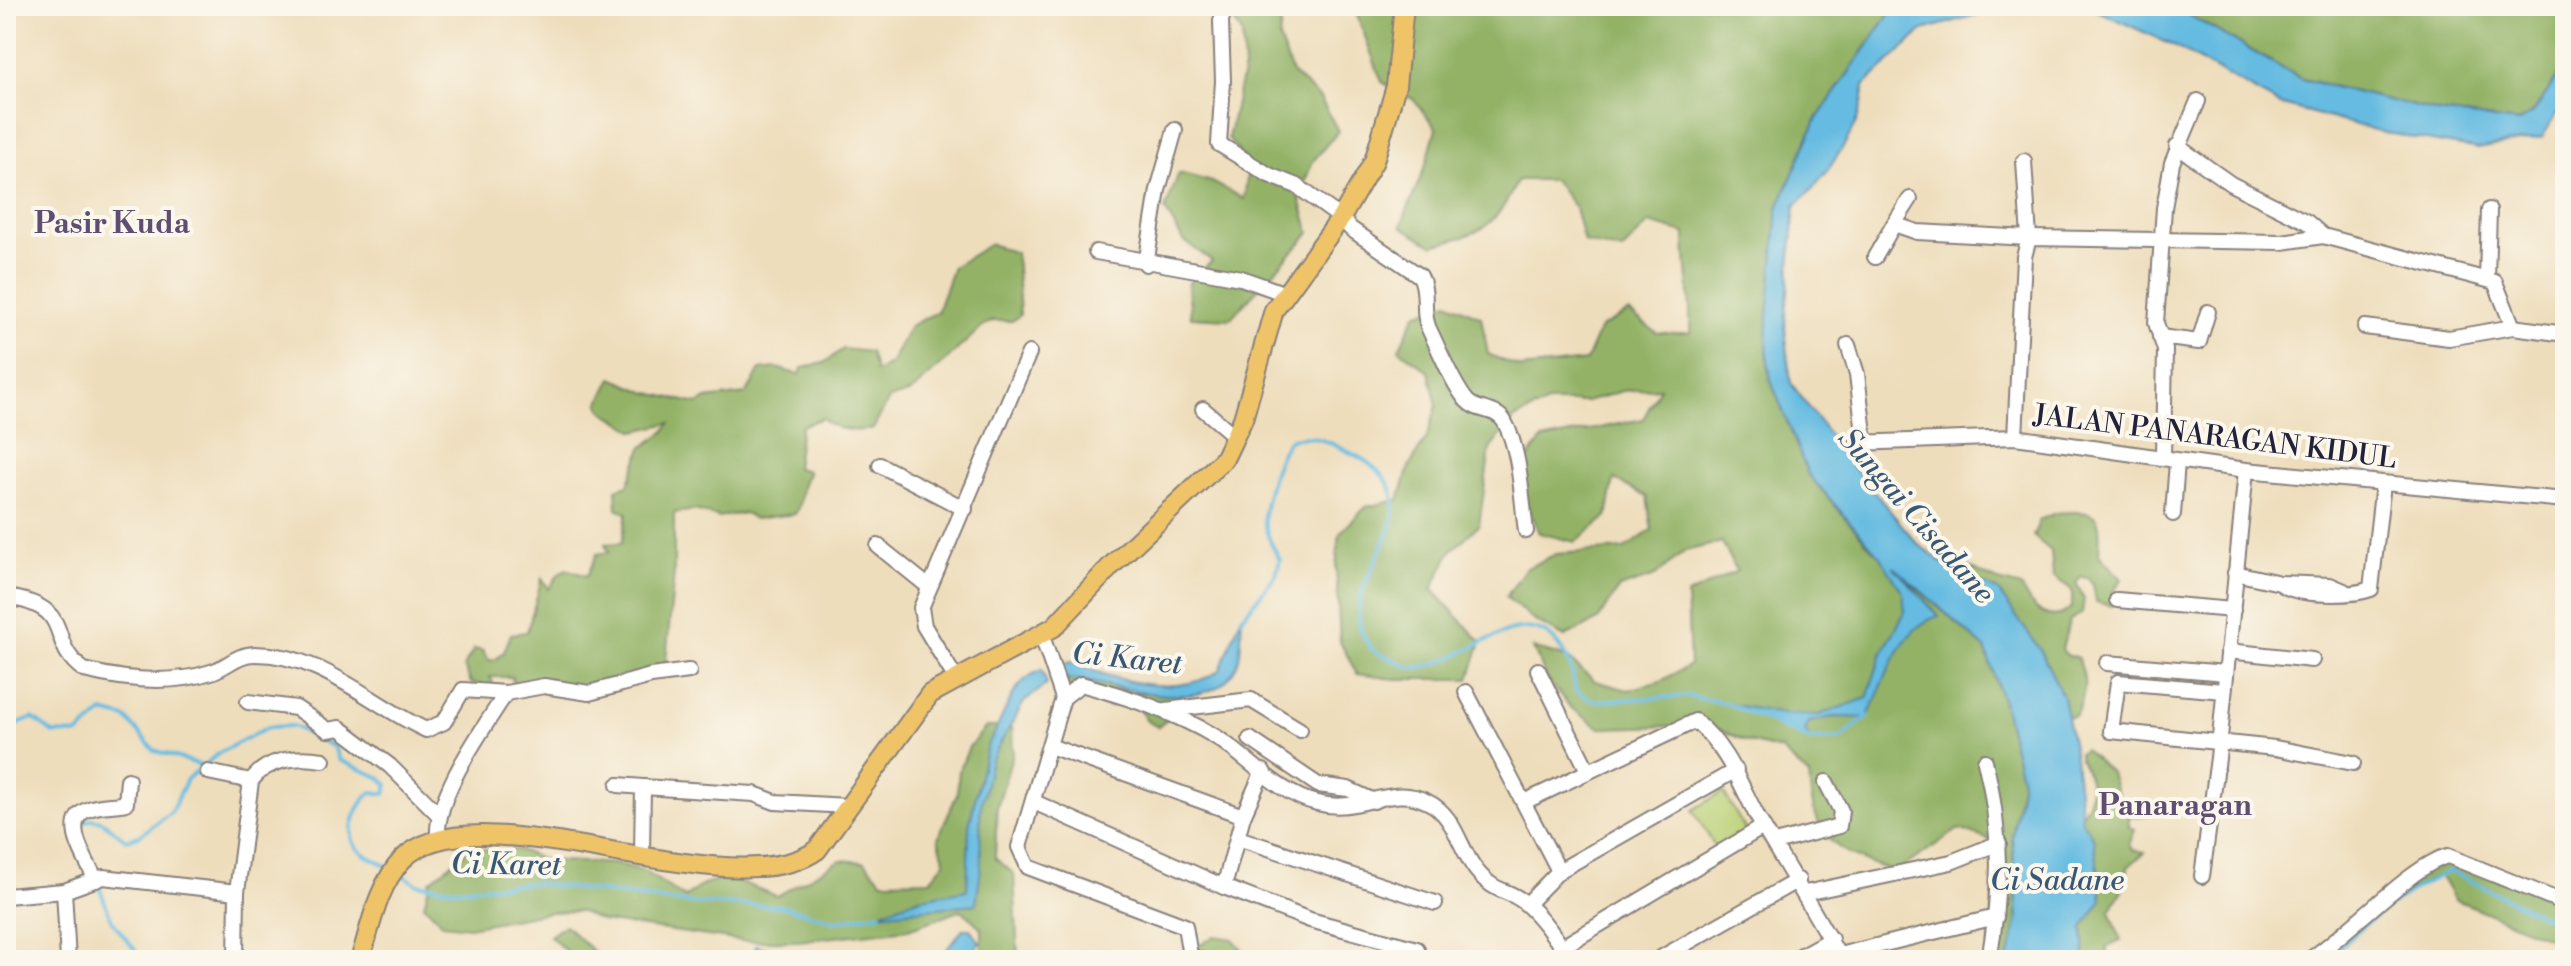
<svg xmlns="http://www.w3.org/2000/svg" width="2571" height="966" viewBox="0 0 2571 966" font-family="'Libre Bodoni',serif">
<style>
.green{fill:#bad074;stroke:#6e7958;stroke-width:2}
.forest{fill:#93b266;stroke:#5a6a50;stroke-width:2}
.water{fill:#65bbe1;stroke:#446e8e;stroke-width:2}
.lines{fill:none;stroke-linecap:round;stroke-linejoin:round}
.stream{stroke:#65bbe1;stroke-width:4}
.minor-casing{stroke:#88807b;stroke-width:18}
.major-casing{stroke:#88807b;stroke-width:22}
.minor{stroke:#fff;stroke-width:14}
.major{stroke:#efc469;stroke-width:18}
.labels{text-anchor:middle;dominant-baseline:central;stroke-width:8;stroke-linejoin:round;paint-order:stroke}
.street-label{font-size:28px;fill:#22223b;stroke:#fbf7ec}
.neighbourhood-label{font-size:30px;font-weight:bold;fill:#604e72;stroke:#fbf7ec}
.water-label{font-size:30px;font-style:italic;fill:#395875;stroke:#fbf7ec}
</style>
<rect width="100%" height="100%" fill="#fbf7ec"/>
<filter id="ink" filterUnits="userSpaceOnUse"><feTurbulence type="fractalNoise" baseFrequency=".0125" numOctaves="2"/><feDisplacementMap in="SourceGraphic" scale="16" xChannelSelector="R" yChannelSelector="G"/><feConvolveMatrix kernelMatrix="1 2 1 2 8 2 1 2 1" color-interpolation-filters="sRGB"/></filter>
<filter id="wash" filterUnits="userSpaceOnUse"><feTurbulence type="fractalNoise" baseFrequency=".006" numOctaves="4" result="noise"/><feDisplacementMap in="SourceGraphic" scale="32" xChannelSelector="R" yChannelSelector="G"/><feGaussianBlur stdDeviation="1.8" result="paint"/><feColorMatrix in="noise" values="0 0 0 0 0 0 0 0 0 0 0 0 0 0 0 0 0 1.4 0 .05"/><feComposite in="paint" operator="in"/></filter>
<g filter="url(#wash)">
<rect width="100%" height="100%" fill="#edb"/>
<path class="green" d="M1723,792l24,40 -30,18 -24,-40z"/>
<g class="forest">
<path d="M1223,6h60l-4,32 13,35 28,25 18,33 -25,30 -14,35 11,37 -80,86 -39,-2 -3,-33 24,-23 -29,-21 -18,-30 14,-37 33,9 32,17 5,-33 -21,-28 16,-70 -2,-35z"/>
<path d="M1335,6h560l-79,114 -38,88 -11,147 4,26 37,93 64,75 113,99 18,54 19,79 -10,56 6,82 -10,41h-20l11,-117 -40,-14 -63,43c-59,-20 -83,-29 -87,-96l-28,-26 -36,-9 -35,-16 -110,3 -30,-21 -23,-28 -14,-31 34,10 28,23 33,9 33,-9 29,-16 -3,-70 50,-24 -15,-29 -37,9 -30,25 -36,12 -21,32 -33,17 -32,-17 -27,-23 19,-28 31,-15 68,-5 28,-19 -5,-33 -33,-18 -7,38 -32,25 -36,-9 -14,-33 -4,-33 21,-27 101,-21 17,-31 -38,3 -36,11h-37l-35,17 -24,30 -11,76 -28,26 -19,38 49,53 -12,37h-75l-37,-5 -17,-32 -4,-75 4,-34 26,-26 33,-7 10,-33 18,-30 10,-32 -8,-33 -30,-23 17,-35 32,-12 33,15 7,37 32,14 66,-7 14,-33 29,-16 28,21h33c2,-34 -5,-66 -5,-100l-36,-10 -27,28 -38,-9 -9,-34 -21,-28h-36c-24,48 -34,53 -86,65l-31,-19 26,-65 9,-33 -23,-29 -31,-17 -25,-67z"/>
<path d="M2173,6h392v60l-30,44 -16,12 -81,-10 -136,-33z"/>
<path d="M990,244l26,9 4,62 -8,6h-19l-9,4 -73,67 -22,7 -16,30c-15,3 -40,2 -50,-11l-22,8 -5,42 12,3v3c-10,13 -4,27 -13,40l-41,5 -9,-6 -27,4 -23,-7 -21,3v60l-9,98c-32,-2 -49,14 -79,15 -28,1 -43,-10 -73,-1l-1,-8h-22l3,6 -4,3 -18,-3 -7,-17 10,-17 9,2 5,9h7l9,-8 7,-18 16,-2 15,-54 7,11 9,-14 8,-6 21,7 10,-22 12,-2 -4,-8 17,-1 5,-30 -10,-5 -1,-19 12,-4 14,-37 22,-16 6,-9 -35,8 -32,-20 -4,-7 13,-26 33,14 53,12 8,-5 40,-5 14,-24 17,-2 23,7 2,-7 22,-5 19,-14 27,3 6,20 15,-9 19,-37 27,-14 16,-45z"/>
<path d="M2055,513c45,-3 46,-1 44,42l23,24 -9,13 -2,14 -15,-4 -3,-18 -5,-6 -7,-1 -5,6 8,15 -2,15 -13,8 -7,29 6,6 9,1c11,22 9,37 -2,59l-7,1 -107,-137 -1,-9 8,-4 30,14 24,6c7,22 30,40 50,20v-17l-19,-14 -2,-25 -18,-15 7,-16z"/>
<path d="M1066,679h19l45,14h50l-6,21 -16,13 -11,-6 -10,-16 -14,-4 -13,6 -40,-13z"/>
<path d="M986,727h26l1,26 -16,54 -2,51 19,16 4,86h-40l4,-7v-24l-20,-19 -54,19 -110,12h-55l-141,-20 -23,-10 -29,1 -81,15 -26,-3 -19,-19 6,-24 40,-32 50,1 24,10 74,4 26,7 41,27c34,-31 53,-16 92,-2l63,-36 25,2 17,19 48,-1 15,-18 -7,-24 19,-44 2,-23 10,-24z"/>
<path d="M2084,749l27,24 10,31 33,2 9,7 -34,4v10l6,3 -6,15 4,5 12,2 -17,15 -2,16 -16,28 11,30 -15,6 3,13h-31l6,-16 -7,-125c19,-21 16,-36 3,-60l-1,-6z"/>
<path d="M2439,858l126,45v42l-111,-46 -14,-24c-26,11 -49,28 -70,46 -21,17 -32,39 -63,39z"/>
<path d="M565,925l37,35h-43l14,-2 -23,-22z"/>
<path d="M1215,936l18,3 12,14 -3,7h-50l8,-15z"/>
</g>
<g class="water">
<path d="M1895,6h124l-18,2 -78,22 -59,56c1,38 -41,96 -69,120l-10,122 6,55 61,83 66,78 30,23 50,24 43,60 22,46 12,60 7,64 12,18 8,61 -19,27 2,33h-77l10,-41 -6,-82 10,-56 -19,-79 -18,-54 -92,-82 46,50c-41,11 -54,68 -72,102l-34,-1 -24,5 -4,9 6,9 -82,-36 55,10 35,1 48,-17 14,-43 24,-43 -2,-19 -24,-38 -71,-81 -37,-93 -4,-28 1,-37 10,-108 38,-88z"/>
<path d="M2087,6h86l128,73 137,33 81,10 16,-12 30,-44v36l-23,35 -64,12 -92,-16 -107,-29 -107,-59z"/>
<path d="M1242,615c-1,14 0,30 -3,43 -19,70 -132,20 -178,21l-5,-12 14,-5c45,18 107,38 150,8z"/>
<path d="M1042,670l5,14 -23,18 -33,58 -11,51 1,57 -5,36 -99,10 43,-16 47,-8 2,-64 18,-81c19,-25 20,-63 55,-75z"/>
<path d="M963,929h7l10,13 -14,18h-20l1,-11z"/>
<path d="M756,945l52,15h1h-56z"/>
</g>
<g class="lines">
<g class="stream">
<path d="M1241,619l35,-44 4,-15c-7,-12 -14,-25 -16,-39 -2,-14 16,-79 28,-82 21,-6 39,4 57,13 116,55 -34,130 23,197 5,5 15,8 22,11 4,2 11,6 16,7 48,5 112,-72 149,-21 11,15 14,25 16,44l18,11 96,-5 40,8 82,36 30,-2 27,-22"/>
<path d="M6,729l27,-11 20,15 25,1 25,-22 23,6 28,32 49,16"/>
<path d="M81,824l10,-5 11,2 24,19 13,-4 32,-24 16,-33 32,-26 49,-26 25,-1 41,21 5,13 42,18 7,7 -3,9 -13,-2c-14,11 -28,40 -15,56 7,9 23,14 33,19"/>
<path d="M398,872l19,12 37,5 81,-6 152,20 94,3 55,15 45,-8"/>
<path d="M98,884l14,37 31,39"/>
<path d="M2321,960c21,-10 31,-25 49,-39 25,-21 51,-38 81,-50l114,56"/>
</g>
</g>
</g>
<g filter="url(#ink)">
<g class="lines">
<defs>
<g id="minor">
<path d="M1225,6l-4,15 2,60 -4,63 50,31 28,11 44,32 10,11 69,47c9,16 1,36 9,53 10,20 24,56 38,72 10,11 29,7 37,20 17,30 17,76 22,110"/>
<path d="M2177,146l54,38 76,38 16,14 172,46 18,45 52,7"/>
<path d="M1894,224l16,-25"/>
<path d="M1096,252l145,26 42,15"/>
<path d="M1875,257l19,-33 23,8 112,6 -5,-77"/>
<path d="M1146,264l12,-74 17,-60"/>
<path d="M2487,279l2,-69"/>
<path d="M2365,327l84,11 64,-11"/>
<path d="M2160,337l39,5 9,-30"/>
<path d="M1848,345l9,29 8,68"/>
<path d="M1203,409l33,28"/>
<path d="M2015,437l9,-180 5,-19 253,4 41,-6"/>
<path d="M1857,443l158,-6 231,33 319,30"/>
<path d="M2163,457l2,-107 -9,-27 8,-115 8,-45 26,-62"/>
<path d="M880,465l85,44"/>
<path d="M2173,514l4,-52"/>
<path d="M878,546l51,41"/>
<path d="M2235,573l45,10 50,2 14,6"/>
<path d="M2280,583c16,14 72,13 91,6l12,-105"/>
<path d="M6,597c72,10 38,45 78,73 40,10 87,15 127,2 16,-5 26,-18 44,-18 68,0 114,50 171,76l18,-8 19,-32 43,3 38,-7 45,7 62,-17 38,-5"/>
<path d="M2117,600l116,10"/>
<path d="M1042,636l21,62 18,-14c46,13 94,28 135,53 33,21 62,57 101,66 44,12 73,-21 111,-1 27,13 31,46 48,68 20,25 32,18 49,33 18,15 33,38 45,57"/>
<path d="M2228,651l84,9"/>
<path d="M2107,663l119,10"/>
<path d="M1538,670l50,101"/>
<path d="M956,679l-32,-53 -3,-18 108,-255"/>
<path d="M2224,691l-106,-9 -7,49 164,17 78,15"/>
<path d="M1466,692l93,179"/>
<path d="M1063,698l-44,149 9,20 157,59 5,30 11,4"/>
<path d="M248,702l48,6 32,22 12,-2 50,38 48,48"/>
<path d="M1166,710l85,-10 49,30"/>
<path d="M1250,739l68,46 30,4 26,12"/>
<path d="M1050,746l193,70"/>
<path d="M1985,761c17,68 16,131 4,199"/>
<path d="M208,772l43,9"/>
<path d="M618,785l25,2"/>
<path d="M1034,802l190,85 86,33 107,29"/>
<path d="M1524,802l171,-81c34,27 47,69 67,104 27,45 54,89 79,135"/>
<path d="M1238,838l197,65"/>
<path d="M438,839c-4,-43 44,-108 68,-146"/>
<path d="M1775,843l64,-17 2,-15 -15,-29"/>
<path d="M642,855l1,-68 111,7 21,8 73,4"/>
<path d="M2202,876l16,-118 28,-288"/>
<path d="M96,880c-8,-18 -38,-60 -7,-71 12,-5 25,-3 37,-6l2,-23"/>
<path d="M1224,887l19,-71 20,-45"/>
<path d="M64,891l4,69"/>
<path d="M1805,893l146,-31 48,-19"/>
<path d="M6,896l58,-5 39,-14 134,15"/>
<path d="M1527,904l32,-33 177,-101"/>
<path d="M1562,947l201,-120"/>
<path d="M1839,955l157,-38"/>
<path d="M236,960l1,-68 14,-111c16,-23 47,-25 72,-21"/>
<path d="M1657,960l141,-80"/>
<path d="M1793,960l38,-21"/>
<path d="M2309,960c36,-23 104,-96 139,-104l117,47"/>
</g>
<path id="major" d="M360,960c11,-34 17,-73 42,-100 72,-76 329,52 415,-10l113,-156 124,-67 57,-61 113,-107 19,-40 31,-109 67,-92 33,-57 22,-75 8,-80"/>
</defs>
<use href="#minor" class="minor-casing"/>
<use href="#major" class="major-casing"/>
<use href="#minor" class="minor"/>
<use href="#major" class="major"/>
</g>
</g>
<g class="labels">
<g class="street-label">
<text transform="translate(2215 437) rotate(7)">JALAN PANARAGAN KIDUL</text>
</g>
<g class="neighbourhood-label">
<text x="112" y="224">Pasir Kuda</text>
<text x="2175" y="806">Panaragan</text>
</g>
<g class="water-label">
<text transform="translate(1916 516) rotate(49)">Sungai Cisadane</text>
<text transform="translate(1127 659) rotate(6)">Ci Karet</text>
<text transform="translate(506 865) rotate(1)">Ci Karet</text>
<text x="2057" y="881">Ci Sadane</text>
</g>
</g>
<rect width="2571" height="966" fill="none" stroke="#fbf7ec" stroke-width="32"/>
</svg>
